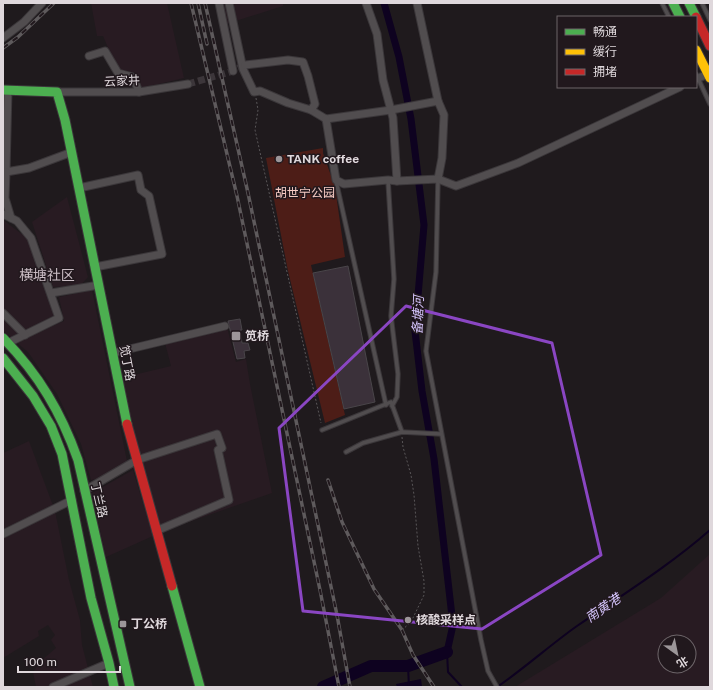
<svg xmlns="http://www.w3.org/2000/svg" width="713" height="690" viewBox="0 0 713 690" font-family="'Public Sans','Noto Sans SC',sans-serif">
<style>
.built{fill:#281b22;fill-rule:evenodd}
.green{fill:#4d1d17}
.water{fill:#0e0220}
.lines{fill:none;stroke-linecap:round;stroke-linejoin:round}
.stream{stroke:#0e0220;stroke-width:2}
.canal{stroke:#0e0220;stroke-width:7}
.river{stroke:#0e0220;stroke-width:12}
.building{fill:#3b313a;stroke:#494549}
.street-tunnel{stroke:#3c363a;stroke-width:7;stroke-dasharray:7 3.5;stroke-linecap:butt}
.lane-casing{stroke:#3b373a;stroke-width:5.5}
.street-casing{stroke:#3b373a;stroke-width:9}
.fast-casing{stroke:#3b373a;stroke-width:11}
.slow-casing{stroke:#3b373a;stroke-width:11}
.jam-casing{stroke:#3b373a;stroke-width:11}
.path{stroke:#595658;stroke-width:1;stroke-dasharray:2 2;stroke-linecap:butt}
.lane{stroke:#514d4f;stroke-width:3.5}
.street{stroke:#514d4f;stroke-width:7}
.fast{stroke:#4caf50;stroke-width:9}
.slow{stroke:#ffc107;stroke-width:9}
.jam{stroke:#c62828;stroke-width:9}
.rail-casing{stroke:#5e5a5c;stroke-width:3.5}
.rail{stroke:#21181d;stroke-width:2;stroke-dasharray:6;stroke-linecap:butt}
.marked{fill:none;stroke:#8a46c3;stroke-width:3;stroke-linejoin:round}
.poi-dot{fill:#9c9699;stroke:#21181d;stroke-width:1.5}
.labels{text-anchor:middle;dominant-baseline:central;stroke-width:3;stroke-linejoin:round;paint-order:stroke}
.street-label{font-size:12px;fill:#dfd8dc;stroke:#21181d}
.poi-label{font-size:12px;font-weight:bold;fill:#dfd8dc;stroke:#21181d;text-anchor:start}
.park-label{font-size:12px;fill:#f6cac3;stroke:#21181d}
.water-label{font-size:13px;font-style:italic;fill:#d2c2f9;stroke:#21181d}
.quarter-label{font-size:14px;fill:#cabdc4;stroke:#21181d}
</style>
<rect width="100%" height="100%" fill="#1f1a1d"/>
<g class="built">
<path d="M91,3h76l17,75 -42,10 -6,-15 -19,-4 -14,-33h-6z"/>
<path d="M219,3h64v3l-60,19z"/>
<path d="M67,197l21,80 -8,9 -27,1 -21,-65z"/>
<path d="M3,220l28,21 24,74 -43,23 -9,-7z"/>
<path d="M92,290l35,171 -26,17 -10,2 -10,-36 -24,-50 -29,-42 -12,-10 48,-21 -5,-24z"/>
<path d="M227,327l9,35 10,-3 4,25 22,109 -112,39 -33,-127 -6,-27 50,-12 -6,-23z"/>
<path d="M29,441l26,70 14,69 11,40 2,25 11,42h-57l-3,-15 9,-12 14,-12 -5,-8 4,-5 -7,-10 -10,6 1,5 -36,22v-205z"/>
<path d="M133,470l20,66 -47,21 -14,-64z"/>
<path d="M710,554v133h-195l146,-89zM665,642h24v24h-24z"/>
</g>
<path class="green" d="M323,148v5l12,34 10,70 -34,8 34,150 -20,8 -37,-152 -22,-113z"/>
<path class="water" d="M421,679l1,8h-25l-1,-3z"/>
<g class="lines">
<g class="stream">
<path d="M447,652l1,20 14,15"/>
<path d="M408,666l1,21"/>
<path d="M497,687c28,-19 53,-42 80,-61 45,-31 92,-60 133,-96"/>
</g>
<path class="canal" d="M384,3l15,54 12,62 13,106 -9,106 7,60 12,68 19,166 -6,27"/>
<path class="river" d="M323,687l48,-21h37l39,-14"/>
</g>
<g class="building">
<path d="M348,266l27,136 -31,7 -31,-136z"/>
<path d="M240,319l2,11h-2l2,13h6l2,7 -6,1 1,7 -8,1 -9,-38z"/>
</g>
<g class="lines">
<path class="street-tunnel" d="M188,84l45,-13 12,-6"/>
<defs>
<g id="lane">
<path d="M662,3l7,14"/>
<path d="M702,3l8,17"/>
<path d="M696,74l14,30"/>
<path d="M388,180l6,99 -3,37 7,58 -1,23 -5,9"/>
<path d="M438,180l-2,92 -10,79 55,289 7,31 9,16"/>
<path d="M336,181l50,224"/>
<path d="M322,430l69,-28 11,30"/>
<path d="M346,452l17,-9 39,-11 39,2"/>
</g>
<g id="street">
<path d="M219,3l14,68"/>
<path d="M229,3l14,66 11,23 6,-1 28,12 23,7 15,9 65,-9 47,-9"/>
<path d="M366,3l11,31 6,46 10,38 4,63"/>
<path d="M417,3l21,98 6,14 -2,43 -4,21"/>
<path d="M3,38l21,-16 18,-19"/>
<path d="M89,56l16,-5 13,22 15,4 6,15"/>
<path d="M245,65l43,-5 15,2 5,14 7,28 -4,6"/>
<path d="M696,79l12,-5"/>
<path d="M8,90l-2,82 23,-4 43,-16"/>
<path d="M57,92h82l49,-8"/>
<path d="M326,119l10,61 8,4 44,-4 9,1 41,-2 18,7 62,-23 162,-76"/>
<path d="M6,172l-1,26 6,20"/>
<path d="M79,188l59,-13 3,15 8,6 13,58 -67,13"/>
<path d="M3,214l14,7 14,17 28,80 -51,25"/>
<path d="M51,293l48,-8"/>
<path d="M3,313l22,22"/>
<path d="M113,353l112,-27"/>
<path d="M84,491l53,-31 80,-26 5,14 -4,2 11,50 -73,31"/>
<path d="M3,534l69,-34"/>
<path d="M53,687l56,-24"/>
</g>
<g id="fast">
<path d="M673,3l7,14"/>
<path d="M689,3l7,14"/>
<path d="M3,90l54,2 8,28 62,304"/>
<path d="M3,338c36,37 58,74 75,122l52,227"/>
<path d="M3,358l30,38 18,30 11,28 29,144 18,65 5,24"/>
<path d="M172,586l28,101"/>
</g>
<path id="slow" d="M696,50l14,28"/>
<g id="jam">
<path d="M696,17l14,29"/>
<path d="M127,424l45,162"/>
</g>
</defs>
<use href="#lane" class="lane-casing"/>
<use href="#street" class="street-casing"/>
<use href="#fast" class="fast-casing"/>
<use href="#slow" class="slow-casing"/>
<use href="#jam" class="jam-casing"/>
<g class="path">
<path d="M256,98l2,12 -3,20 66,293"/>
<path d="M402,630l9,-8 13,-27v-14l-6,-35 -4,-51 -3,-20 -8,-28 -1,-10"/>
</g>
<use href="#lane" class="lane"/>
<use href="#street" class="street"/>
<use href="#fast" class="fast"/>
<use href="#slow" class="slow"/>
<use href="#jam" class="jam"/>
<defs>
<g id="rail">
<path d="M191,3l46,193 83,394 19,97"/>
<path d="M198,3l9,41"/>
<path d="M205,3l43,190 89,422 13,72"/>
<path d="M3,48l15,-11 36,-34"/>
<path d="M328,480l14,42 32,67 28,41 11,25 21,32"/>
</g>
</defs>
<use href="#rail" class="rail-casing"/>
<use href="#rail" class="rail"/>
</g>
<path class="marked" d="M406,306l146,37 49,212 -119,74 -179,-18 -24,-183z"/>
<g class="poi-dot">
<circle cx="279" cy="159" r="4"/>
<rect x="231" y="331" width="10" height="10" rx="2"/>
<circle cx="408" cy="620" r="4"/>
<rect x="119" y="620" width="8" height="8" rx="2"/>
</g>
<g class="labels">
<g class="street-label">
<text transform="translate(122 81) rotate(-3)">云家井</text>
<text transform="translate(127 363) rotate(79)">笕丁路</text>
<text transform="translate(99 500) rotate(77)">丁兰路</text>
</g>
<g class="poi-label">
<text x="287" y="159">TANK coffee</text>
<text x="245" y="336">笕桥</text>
<text x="416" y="620">核酸采样点</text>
<text x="131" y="624">丁公桥</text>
</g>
<g class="park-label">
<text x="305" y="193">胡世宁公园</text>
</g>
<g class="water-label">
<text transform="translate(418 315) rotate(-88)">备塘河</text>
<text transform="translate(603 608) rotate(-35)">南黄港</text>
</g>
<g class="quarter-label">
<text x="47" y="275">横塘社区</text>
</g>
</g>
<rect width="713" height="690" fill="none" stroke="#dfd8dc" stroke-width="8"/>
<rect x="557" y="16" width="140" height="72" fill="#21181d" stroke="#6d6569"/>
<rect x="565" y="29" width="20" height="6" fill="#4caf50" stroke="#6d6569"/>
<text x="593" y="36" font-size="12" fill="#dfd8dc">畅通</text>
<rect x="565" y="49" width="20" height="6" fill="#ffc107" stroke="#6d6569"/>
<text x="593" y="56" font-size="12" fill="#dfd8dc">缓行</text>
<rect x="565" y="69" width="20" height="6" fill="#c62828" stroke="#6d6569"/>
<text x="593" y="76" font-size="12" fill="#dfd8dc">拥堵</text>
<g transform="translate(677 654) rotate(147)"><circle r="19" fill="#21181d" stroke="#6d6569"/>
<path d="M0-3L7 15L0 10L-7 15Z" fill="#9c9699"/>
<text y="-6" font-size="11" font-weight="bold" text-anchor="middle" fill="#dfd8dc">北</text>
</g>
<path d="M18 666v6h102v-6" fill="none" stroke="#dfd8dc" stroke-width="2"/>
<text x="24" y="666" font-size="12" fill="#dfd8dc" stroke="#21181d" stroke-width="3" paint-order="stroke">100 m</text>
</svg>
